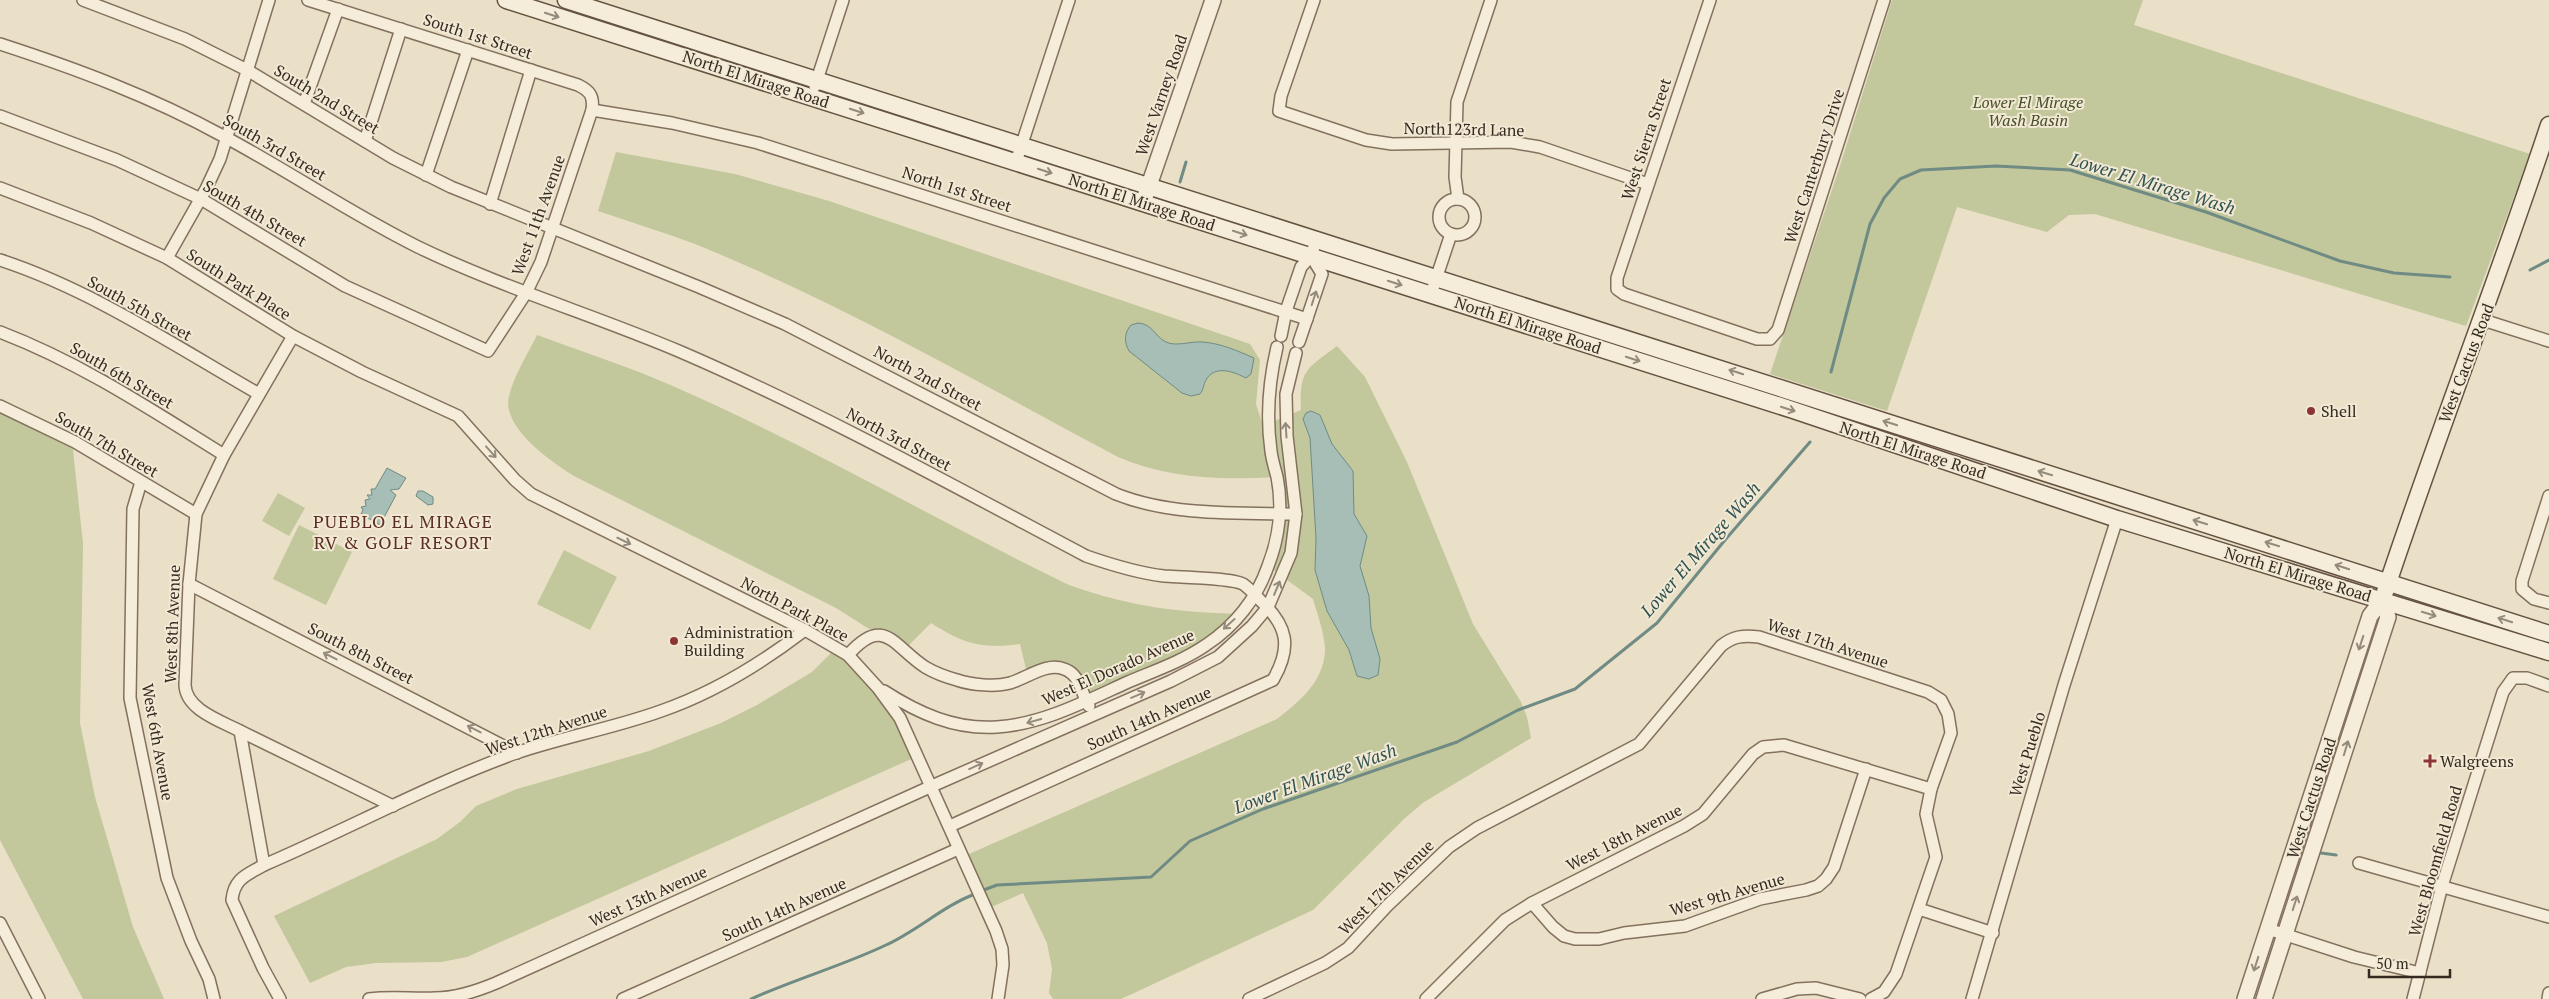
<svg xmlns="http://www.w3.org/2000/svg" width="2549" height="999" viewBox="0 0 2549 999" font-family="'PT Serif',serif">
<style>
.green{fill:#c2c79c}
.water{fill:#a7beb7;stroke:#6f8b84}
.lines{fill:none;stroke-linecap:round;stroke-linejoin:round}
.stream{stroke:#6f8b84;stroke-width:3}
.minor-casing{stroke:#83715e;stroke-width:14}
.tertiary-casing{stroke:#83715e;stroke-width:18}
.secondary-casing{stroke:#655341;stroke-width:19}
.minor{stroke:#f5ecd9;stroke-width:11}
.tertiary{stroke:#f5ecd9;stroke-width:15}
.secondary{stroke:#f5ecd9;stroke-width:16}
.oneway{stroke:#958b7c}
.poi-dot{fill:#8c3436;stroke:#f2e9d5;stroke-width:2}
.labels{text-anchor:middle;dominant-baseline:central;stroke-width:4;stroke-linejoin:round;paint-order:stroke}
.street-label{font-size:16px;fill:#352a20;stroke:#f2e9d5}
.park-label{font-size:16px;font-style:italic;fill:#464f29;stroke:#f2e9d5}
.poi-label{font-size:16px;fill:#352a20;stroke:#f2e9d5;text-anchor:start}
.water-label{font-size:18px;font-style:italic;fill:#315351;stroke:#f2e9d5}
.neighbourhood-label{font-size:18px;letter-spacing:1px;fill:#5d2f24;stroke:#f2e9d5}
</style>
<rect width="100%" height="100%" fill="#eadfc7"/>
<g class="green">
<path d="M1892,0h251l-9,25 396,129 -64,172 -371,-112 -26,1 -22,17 -90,-25 -70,204 -117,-37 69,-205z"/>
<path d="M616,152l119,22 94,27 421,143 10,16 -4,44 7,22 38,-16c-2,-41 6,-41 36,-64l28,31 42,85 66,162 48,78 6,15 4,21 -107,64 -20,17 -91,91 -192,89h-68l-4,-6 3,-24 -5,-26 -24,-50 -36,16 -25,-52 315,-138c22,-17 46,-37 48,-67 1,-14 -8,-39 -12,-53l-45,-33 7,-20 1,-69c-54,3 -107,2 -158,-20 -139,-74 -277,-154 -423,-213 -32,-12 -65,-22 -97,-33z"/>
<path d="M537,335c46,17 93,32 138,52 135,59 262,134 394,198 63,22 105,27 171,29l-33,31 -121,56 -23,-33 -35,9 -8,-33c-39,5 -56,0 -89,-21l-26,26c-25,-12 -46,-27 -69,-41l-262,-132c-23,-14 -73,-49 -65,-80 5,-21 19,-42 28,-61z"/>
<path d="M0,406l72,35 11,103 -3,179 15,74 38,130 31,72h-81l-83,-159z"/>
<path d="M278,493l27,15 -16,28 -27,-15z"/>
<path d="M299,525l53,27 -26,53 -53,-26z"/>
<path d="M564,550l53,27 -27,53 -53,-26z"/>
<path d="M836,648l42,40 40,68 -451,201 -26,5 -65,1 -30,4 -36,16 -36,-67 163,-77 23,-17 16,-16 41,-17 132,-38 72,-28 36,-18 55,-33z"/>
</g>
<g class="water">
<path d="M1138,323c15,1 17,14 28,19 10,5 25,-1 36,0 18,1 36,9 52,16l-3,16 -5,4c-12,-6 -31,-14 -40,2 -3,5 -2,9 -6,14l-9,2 -9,-3 -53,-42c-5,-9 -5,-18 2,-26z"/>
<path d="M1311,411l9,4 12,29 21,27 1,43 13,22 -7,30 9,30 2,32 9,31 -2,16 -9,4 -12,-3 -8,-26 -22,-39 -12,-41 1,-32 -6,-100 -7,-19 3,-6z"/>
<path d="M387,468l19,10 -7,11 -9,1 6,5 -16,30 -19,-11 2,-4 -2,-3 5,-1 -1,-6 5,-1 -3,-4h5l-1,-6h4z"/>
<path d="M418,491h5l10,6v7l-5,1 -12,-9z"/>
</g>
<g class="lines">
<g class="stream">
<path d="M1180,182l6,-20"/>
<path d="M2530,270l19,-10"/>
<path d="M1831,372l39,-148 14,-26 16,-19 21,-9 75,-4 74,4 136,42 134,49 54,12 56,4"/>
<path d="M2321,853l15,2"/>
<path d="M981,891l16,-6 154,-8 39,-36 73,-32 194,-67 61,-32 57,-21 82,-66 68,-83 85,-98"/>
<path d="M751,999c44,-20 91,-33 135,-54 31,-14 57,-39 89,-51"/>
</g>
<defs>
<g id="minor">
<path d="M83,0l102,39 62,31 146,88 58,29 248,100 86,37 331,170c55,22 121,19 180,20"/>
<path d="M1314,0l-33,96 -2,15 87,29 26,4 119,-2 29,5 108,37"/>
<path d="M1710,0l-93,278v11l7,5 133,45h13l8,-9 106,-330"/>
<path d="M0,44c77,25 152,53 223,92 66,35 128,78 195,111 85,41 176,68 263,105 139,60 271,133 405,204 26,9 51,17 78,20 15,1 69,2 79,8 6,4 12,11 17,16 28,26 32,47 13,80l-323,146"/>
<path d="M815,86l28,-86"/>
<path d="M304,104l34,-95"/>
<path d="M592,110l80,13 86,20 549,176"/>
<path d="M0,116l117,44 84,39 144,87 143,65 38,-58 15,-31 51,-152c2,-14 -2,-19 -14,-25l-270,-85"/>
<path d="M365,141l36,-112"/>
<path d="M1016,162l53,-162"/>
<path d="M426,175l42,-125"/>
<path d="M0,188l91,35 76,35 126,78 69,36 96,44 57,64 16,14 274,136 43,25 30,33 22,30 96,213 6,18 1,16 -5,34"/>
<path d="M1458,199l-3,-22 2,-75 34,-102"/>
<circle cx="1457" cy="217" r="18"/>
<path d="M490,204l41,-134"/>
<path d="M167,258l39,-69 14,-30 49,-159"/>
<path d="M0,260c92,30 175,86 259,134"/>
<path d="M1431,294l20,-60"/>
<path d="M2483,320l66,21"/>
<path d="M0,332c81,31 150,77 224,123"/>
<path d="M1281,336l5,-25 15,-44 10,-11 6,-18"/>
<path d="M1299,342l23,-68 -11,-18"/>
<path d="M0,406l75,36 121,72"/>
<path d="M141,482l-8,27 -3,189 37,180 24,63 18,38 5,20"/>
<path d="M2549,496l-27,85v8l12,10 15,4"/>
<path d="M189,584l328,169"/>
<path d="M848,655c36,-41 45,-9 77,12 10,6 21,10 32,13 15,5 38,7 53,3 17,-5 37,-21 54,-14 16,5 17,24 25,37"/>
<path d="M884,691c34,22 71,39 113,36 46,-3 89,-26 131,-45 26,-11 55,-21 78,-37 29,-19 51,-47 62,-79 11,-28 15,-60 9,-89 -2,-8 -5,-17 -6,-26 -5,-35 -2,-70 6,-104"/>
<path d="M240,731l153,75"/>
<path d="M2359,863l190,54"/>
<path d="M264,865c84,-36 166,-81 252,-112 47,-16 98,-25 145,-42 52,-18 101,-48 144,-81"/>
<path d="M1532,903l21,24 11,9 11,3h24l25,-6 61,-7 75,-27 46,-9 12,-4 8,-7 8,-12 32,-98"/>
<path d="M1919,909l74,24"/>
<path d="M0,923l39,76"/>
<path d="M2268,929l86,28 66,16"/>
<path d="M280,999l-17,-31 -31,-68c2,-22 15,-25 32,-35l-24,-134c-19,-10 -54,-21 -55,-46l4,-101 7,-70 28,-59 69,-119"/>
<path d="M369,999c22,-3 44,0 66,-1 21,0 42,-7 61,-15l436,-197 239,-105 47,-24 34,-31 16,-19 23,-54 5,-39 -9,-78 -1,-42 10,-41"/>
<path d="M623,999l335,-150"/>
<path d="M1249,999l76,-36 23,-15 39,-42 62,-59 28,-19 162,-84 82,-98c12,-10 23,-11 38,-9l169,55 13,8 7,14 3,19 -20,56 -5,25 10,43 -40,117 -12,18 -13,7"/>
<path d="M1426,999l79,-79 27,-17 152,-77 19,-12 50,-60 10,-7 21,-2 147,44"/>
<path d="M1762,999l35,-10 19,-1 44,11"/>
<path d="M1972,999l92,-314 53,-166"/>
<path d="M2413,999l29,-113 61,-194 10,-14h14l22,8"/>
<path d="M2548,999l1,-6"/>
</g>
<g id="tertiary">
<path d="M1145,197l68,-197"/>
<path d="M2245,999l125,-383 12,-16"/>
<path d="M2264,999l124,-382 -6,-17"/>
</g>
<g id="secondary">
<path d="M506,0l1287,410 324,109 432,133"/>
<path d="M566,0l1983,634"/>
<path d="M2385,592c52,-157 112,-310 164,-467"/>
</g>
</defs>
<use href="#minor" class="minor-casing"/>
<use href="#tertiary" class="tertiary-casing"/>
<use href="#secondary" class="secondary-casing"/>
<use href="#minor" class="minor"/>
<use href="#tertiary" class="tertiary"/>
<use href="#secondary" class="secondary"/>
</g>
<defs><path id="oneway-shaft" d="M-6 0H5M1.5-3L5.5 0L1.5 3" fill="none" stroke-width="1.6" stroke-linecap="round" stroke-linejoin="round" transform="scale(1.25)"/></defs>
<g class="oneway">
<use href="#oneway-shaft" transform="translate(552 15) rotate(18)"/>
<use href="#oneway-shaft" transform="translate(857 111) rotate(18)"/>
<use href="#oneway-shaft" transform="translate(1045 171) rotate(18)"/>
<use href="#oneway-shaft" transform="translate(1240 233) rotate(18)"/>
<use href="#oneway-shaft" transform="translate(1395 283) rotate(18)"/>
<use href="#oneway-shaft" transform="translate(1314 298) rotate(-72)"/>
<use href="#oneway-shaft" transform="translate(1633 359) rotate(18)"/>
<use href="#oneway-shaft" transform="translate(1736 372) rotate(-162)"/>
<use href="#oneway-shaft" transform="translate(1788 409) rotate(18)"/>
<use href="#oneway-shaft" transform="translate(1890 423) rotate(-162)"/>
<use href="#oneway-shaft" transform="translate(1286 430) rotate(-94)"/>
<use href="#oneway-shaft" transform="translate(491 452) rotate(48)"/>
<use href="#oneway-shaft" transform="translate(2045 473) rotate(-163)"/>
<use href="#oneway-shaft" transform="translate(2200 522) rotate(-163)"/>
<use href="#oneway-shaft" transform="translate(624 541) rotate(26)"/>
<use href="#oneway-shaft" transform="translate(2272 544) rotate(-163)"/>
<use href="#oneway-shaft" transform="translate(2342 567) rotate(-162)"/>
<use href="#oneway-shaft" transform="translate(1277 588) rotate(-67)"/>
<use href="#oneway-shaft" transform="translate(2429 614) rotate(17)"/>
<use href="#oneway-shaft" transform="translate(2505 620) rotate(-162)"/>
<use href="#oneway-shaft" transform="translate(1229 624) rotate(138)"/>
<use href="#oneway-shaft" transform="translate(2361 643) rotate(108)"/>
<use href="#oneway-shaft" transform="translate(330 656) rotate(-153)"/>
<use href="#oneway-shaft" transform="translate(1138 695) rotate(-23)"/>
<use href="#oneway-shaft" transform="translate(1034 721) rotate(165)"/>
<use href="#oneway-shaft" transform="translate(474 729) rotate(-153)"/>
<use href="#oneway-shaft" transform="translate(2346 748) rotate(-73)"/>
<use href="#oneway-shaft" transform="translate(976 766) rotate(-24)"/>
<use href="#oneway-shaft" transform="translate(2295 903) rotate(-72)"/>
<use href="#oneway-shaft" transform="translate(2256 964) rotate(108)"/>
</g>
<g class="poi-dot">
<circle cx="2311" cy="411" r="5"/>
<circle cx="674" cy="641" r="5"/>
<path d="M2427.5 753.5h5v5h5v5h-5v5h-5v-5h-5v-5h5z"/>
</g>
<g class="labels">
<g class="street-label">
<text transform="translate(478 36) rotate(18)">South 1st Street</text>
<text transform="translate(756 79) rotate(18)">North El Mirage Road</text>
<text transform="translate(1161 95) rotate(-71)">West Varney Road</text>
<text transform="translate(327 99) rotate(31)">South 2nd Street</text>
<text transform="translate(1464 129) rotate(1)">North123rd Lane</text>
<text transform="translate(1646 139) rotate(-72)">West Sierra Street</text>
<text transform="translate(275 147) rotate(30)">South 3rd Street</text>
<text transform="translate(1814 166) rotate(-72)">West Canterbury Drive</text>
<text transform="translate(957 189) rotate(18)">North 1st Street</text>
<text transform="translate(1142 202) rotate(18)">North El Mirage Road</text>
<text transform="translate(255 213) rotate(30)">South 4th Street</text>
<text transform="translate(538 215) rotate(-70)">West 11th Avenue</text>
<text transform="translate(239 284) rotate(32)">South Park Place</text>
<text transform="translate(140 308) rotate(29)">South 5th Street</text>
<text transform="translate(1528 325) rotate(18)">North El Mirage Road</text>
<text transform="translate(2466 363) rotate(-69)">West Cactus Road</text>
<text transform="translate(122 375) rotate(30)">South 6th Street</text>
<text transform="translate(928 378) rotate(28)">North 2nd Street</text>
<text transform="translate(899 439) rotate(28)">North 3rd Street</text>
<text transform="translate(107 444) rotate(30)">South 7th Street</text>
<text transform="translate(1913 450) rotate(18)">North El Mirage Road</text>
<text transform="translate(2298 574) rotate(17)">North El Mirage Road</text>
<text transform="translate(795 609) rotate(28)">North Park Place</text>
<text transform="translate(172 624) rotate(-88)">West 8th Avenue</text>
<text transform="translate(1828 643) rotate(18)">West 17th Avenue</text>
<text transform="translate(361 653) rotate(27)">South 8th Street</text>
<text transform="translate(1118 667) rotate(-24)">West El Dorado Avenue</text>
<text transform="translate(1149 718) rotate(-24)">South 14th Avenue</text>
<text transform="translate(546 730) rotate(-18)">West 12th Avenue</text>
<text transform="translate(158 742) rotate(80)">West 6th Avenue</text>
<text transform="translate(2027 754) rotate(-73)">West Pueblo</text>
<text transform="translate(2311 798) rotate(-72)">West Cactus Road</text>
<text transform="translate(1624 837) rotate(-27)">West 18th Avenue</text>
<text transform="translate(2435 861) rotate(-74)">West Bloomfield Road</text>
<text transform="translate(1386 887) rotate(-45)">West 17th Avenue</text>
<text transform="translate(1727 894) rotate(-16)">West 9th Avenue</text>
<text transform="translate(648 896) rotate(-24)">West 13th Avenue</text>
<text transform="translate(784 909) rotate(-24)">South 14th Avenue</text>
</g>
<g class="park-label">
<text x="2028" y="102">Lower El Mirage<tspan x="2028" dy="18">Wash Basin</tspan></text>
</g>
<g class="poi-label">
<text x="2321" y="411">Shell</text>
<text x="684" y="632">Administration<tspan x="684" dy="18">Building</tspan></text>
<text x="2440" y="761">Walgreens</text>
</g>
<g class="water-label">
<text transform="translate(2153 183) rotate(17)">Lower El Mirage Wash</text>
<text transform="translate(1700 549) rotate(-49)">Lower El Mirage Wash</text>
<text transform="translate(1315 778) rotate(-20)">Lower El Mirage Wash</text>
</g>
<g class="neighbourhood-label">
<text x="403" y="521">PUEBLO EL MIRAGE<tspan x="403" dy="21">RV &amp; GOLF RESORT</tspan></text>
</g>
</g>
<path d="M2369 969v8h81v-8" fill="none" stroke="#352a20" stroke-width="2.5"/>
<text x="2376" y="969" font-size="15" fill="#352a20" stroke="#f2e9d5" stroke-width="4" paint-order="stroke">50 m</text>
</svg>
